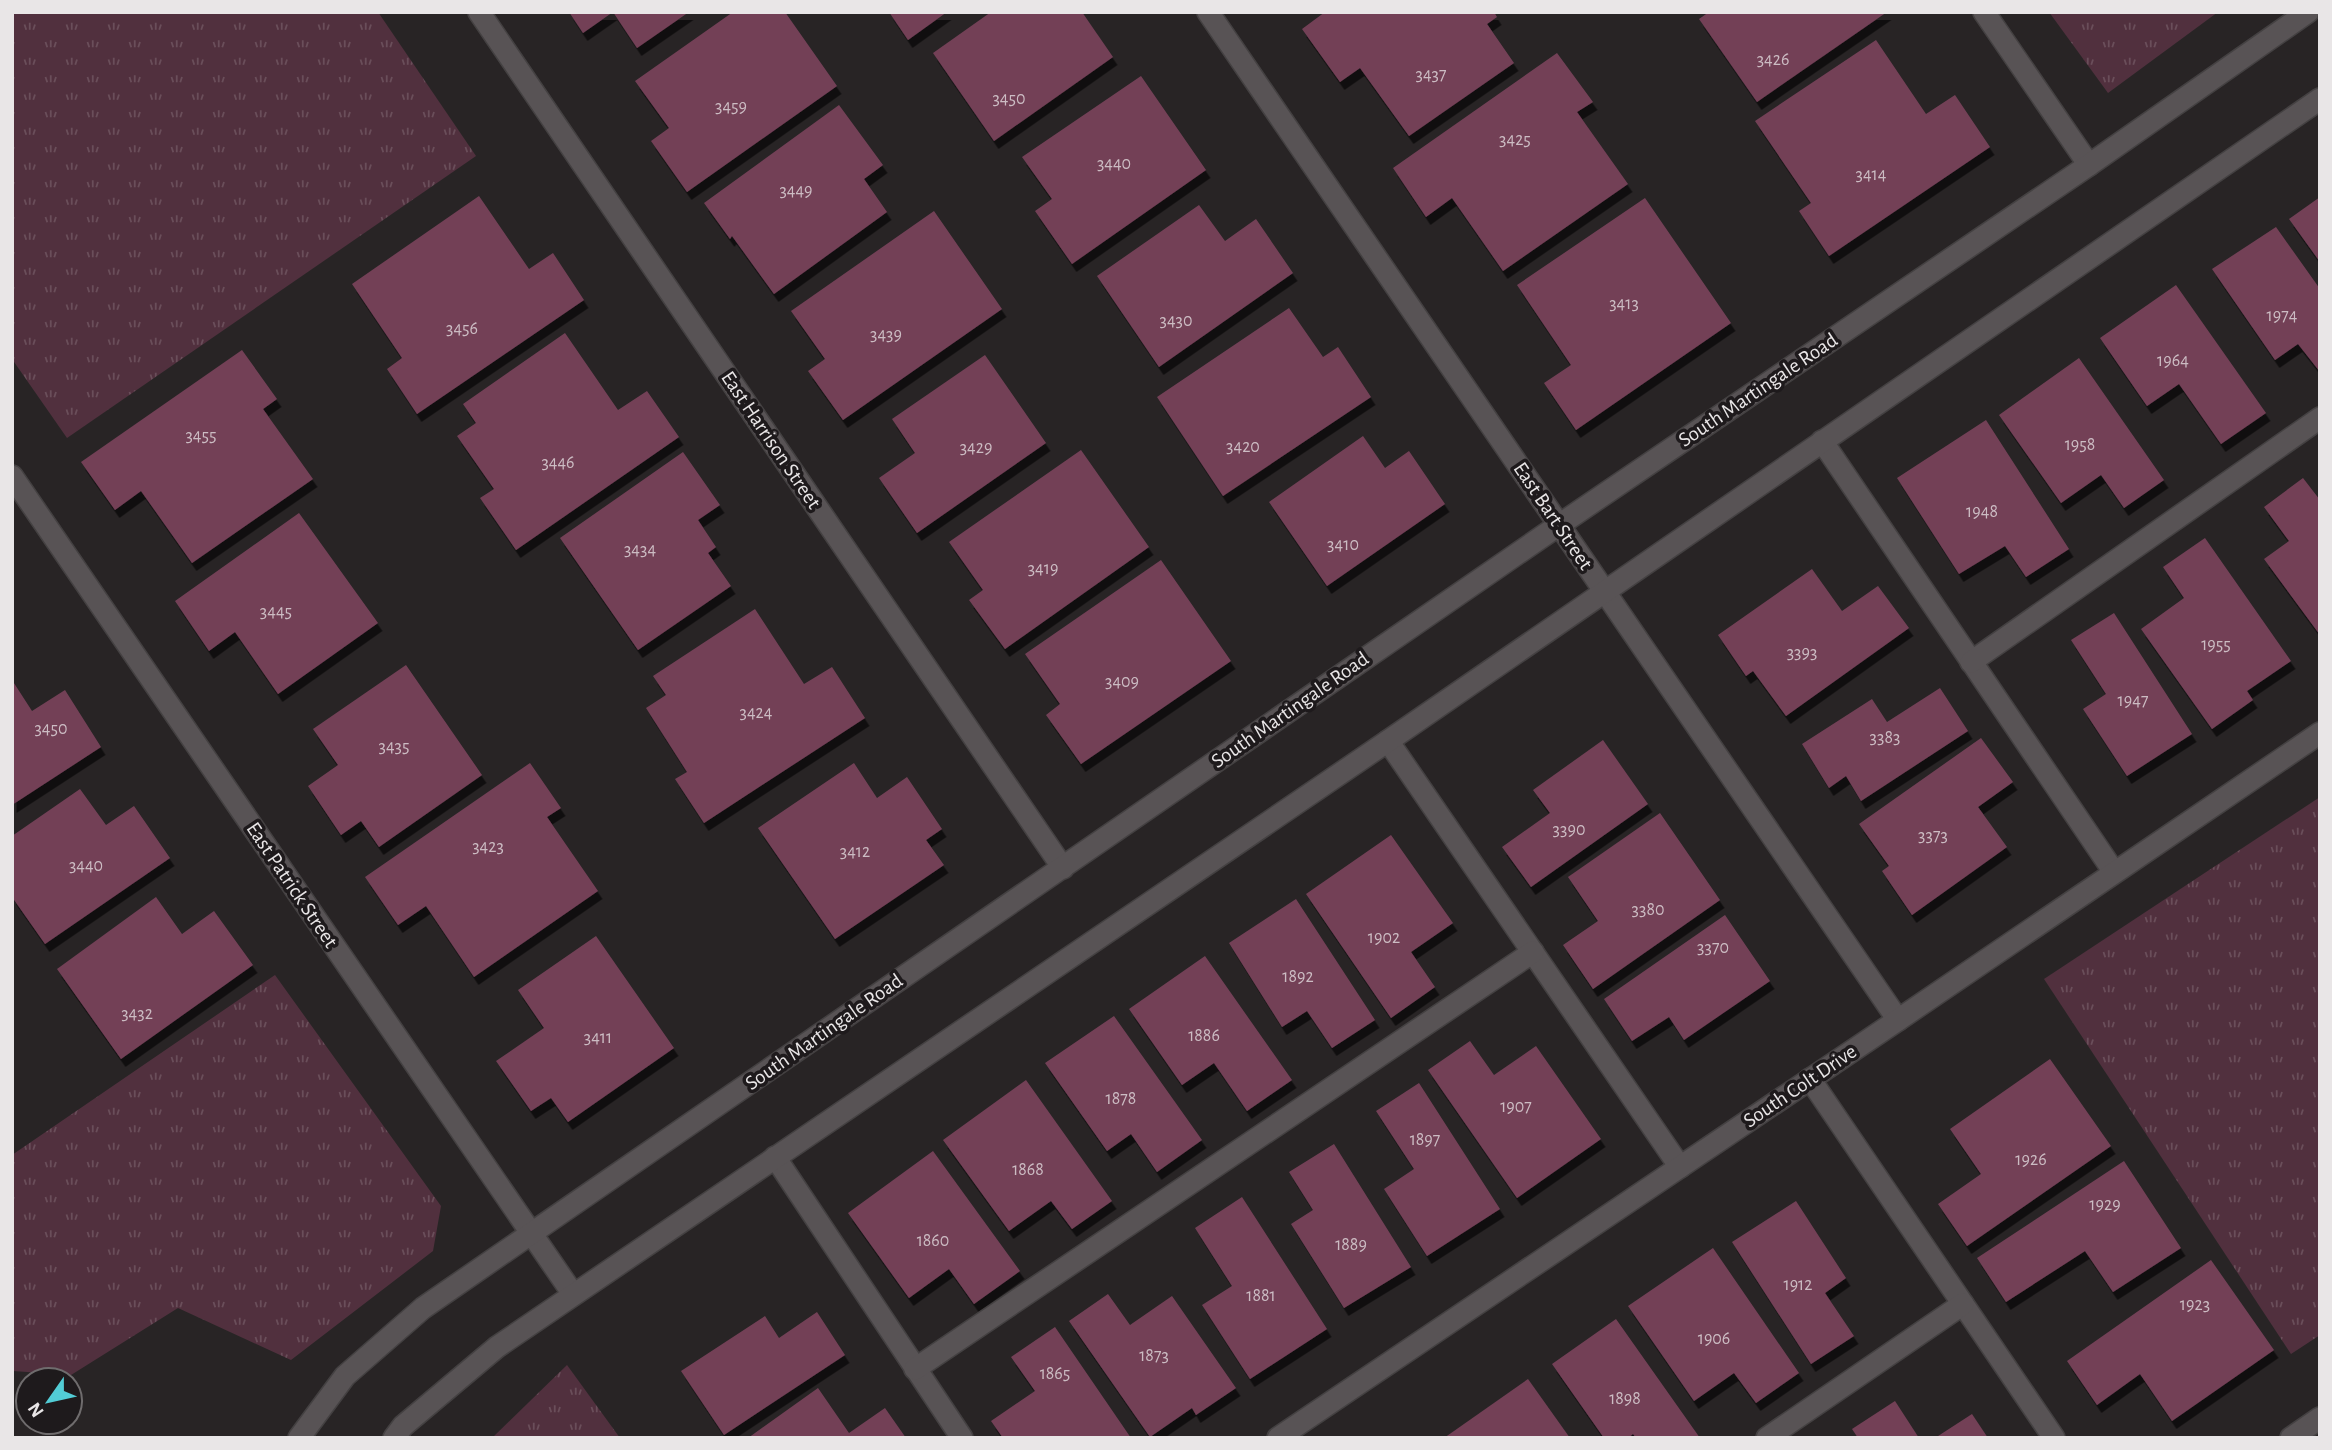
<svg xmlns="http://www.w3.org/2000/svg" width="2332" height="1450" viewBox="0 0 2332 1450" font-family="'Alegreya Sans',sans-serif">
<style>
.park{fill:url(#park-tufts)}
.building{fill:#734057;filter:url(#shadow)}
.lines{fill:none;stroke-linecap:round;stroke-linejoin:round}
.minor-casing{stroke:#444142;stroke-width:24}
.minor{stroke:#585355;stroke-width:21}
.labels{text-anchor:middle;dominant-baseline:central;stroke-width:7;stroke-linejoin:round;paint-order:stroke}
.number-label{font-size:18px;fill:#ccbcc3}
.street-label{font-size:21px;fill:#e9e6e7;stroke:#1e1a1c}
</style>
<defs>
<pattern id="park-tufts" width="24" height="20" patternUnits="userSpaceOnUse" patternTransform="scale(1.75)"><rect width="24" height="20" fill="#51303e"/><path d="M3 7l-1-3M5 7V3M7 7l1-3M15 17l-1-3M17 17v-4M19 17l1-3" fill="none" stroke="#6a4e5a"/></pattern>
<filter id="shadow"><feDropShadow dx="4.5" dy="8" stdDeviation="0" flood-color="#0009"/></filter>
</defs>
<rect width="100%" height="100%" fill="#282425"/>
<g class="park">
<path d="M12,12h366l98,144 -409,282 -55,-79z"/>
<path d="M2049,12h169l-110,81z"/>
<path d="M2320,797v538l-29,19 -247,-375z"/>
<path d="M275,975l166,231 -8,45 -142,109 -113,-52 -107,67 -58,-4 -1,2v-218z"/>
<path d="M567,1365l53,73h-128z"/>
</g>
<g class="building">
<path d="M569,12h120l-52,36 -24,-36 -30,21z"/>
<path d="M733,12h52l52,74 -150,106 -36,-51 18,-13 -34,-47z"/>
<path d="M889,12h58l-39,28z"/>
<path d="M991,12h91l31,45 -119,84 -61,-88z"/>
<path d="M1325,12h169l3,5 -10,7 27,39 -105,73 -49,-68 -20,14 -38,-53z"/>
<path d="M1709,12h178l-130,90 -58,-83z"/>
<path d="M1876,40l50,74 29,-19 35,52 -161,109 -30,-45 12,-8 -56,-82z"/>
<path d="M1557,53l36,49 -16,10 51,72 -125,87 -51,-73 -26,19 -33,-49z"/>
<path d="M1141,76l65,94 -134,94 -37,-53 17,-12 -30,-42z"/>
<path d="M839,105l44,60 -19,14 23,33 -113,82 -42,-58 -2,3 -26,-36z"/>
<path d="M479,196l50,73 24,-16 31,47 -167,114 -30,-45 15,-11 -50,-74z"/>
<path d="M2320,197v65l-31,-43z"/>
<path d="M1645,198l86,125 -155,107 -32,-47 27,-18 -54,-80z"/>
<path d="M1199,205l26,36 31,-22 37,54 -134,94 -62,-91z"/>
<path d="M934,211l68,98 -159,111 -35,-49 17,-12 -34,-48z"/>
<path d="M2276,227l44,62v83l-22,-28 -23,16 -63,-91z"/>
<path d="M2176,285l90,128 -45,31 -42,-60 -32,22 -47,-68z"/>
<path d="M1289,308l34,49 15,-10 33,50 -148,99 -66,-99z"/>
<path d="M565,333l53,77 29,-19 32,46 -163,113 -36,-52 14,-9 -37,-53 19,-13 -13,-19z"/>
<path d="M242,350l35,49 -14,10 50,70 -121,84 -51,-72 -26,19 -34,-48z"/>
<path d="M985,355l61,88 -129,90 -38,-55 36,-25 -23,-34z"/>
<path d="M2079,358l85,122 -40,28 -23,-33 -40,28 -62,-88z"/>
<path d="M1986,420l83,129 -43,28 -21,-31 -46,28 -62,-96z"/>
<path d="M1363,436l22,32 24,-17 36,53 -118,82 -58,-84z"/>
<path d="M1081,450l68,97 -144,102 -36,-49 14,-10 -34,-48z"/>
<path d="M683,452l37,53 -22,15 18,27 -8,6 23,33 -93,64 -78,-112z"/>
<path d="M2303,478l17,22v135l-56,-76 25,-18 -25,-34z"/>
<path d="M299,513l79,110 -100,71 -43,-62 -26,19 -34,-50z"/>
<path d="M2205,538l86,123 -44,30 6,9 -41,29 -71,-100 43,-31 -21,-31z"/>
<path d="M1161,560l70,101 -150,103 -35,-49 14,-11 -35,-50z"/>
<path d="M1812,569l30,42 36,-25 31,42 -123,88 -33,-45 -7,5 -28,-41z"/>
<path d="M755,609l49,75 28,-17 33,51 -161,105 -29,-44 12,-7 -41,-64 20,-13 -13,-19z"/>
<path d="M2114,613l78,121 -65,42 -44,-67 23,-15 -35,-54z"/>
<path d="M406,665l76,110 -103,72 -18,-26 -20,14 -33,-49 30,-21 -25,-36z"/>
<path d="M12,680l20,31 33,-21 36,57 -89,58z"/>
<path d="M1940,688l28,43 -107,70 -15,-25 -17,12 -27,-44 70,-45 15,23z"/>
<path d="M1981,738l32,44 -35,25 29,40 -95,68 -30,-44 7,-5 -30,-42z"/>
<path d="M1603,740l45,64 -117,83 -29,-40 48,-34 -17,-23z"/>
<path d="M530,763l31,45 -14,9 51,74 -124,86 -48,-71 -28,19 -33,-48z"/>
<path d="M854,763l23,35 30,-21 35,52 -16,11 18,25 -109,74 -77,-111z"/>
<path d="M80,789l26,36 28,-19 36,52 -125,86 -33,-47v-61z"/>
<path d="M1660,813l60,87 -127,89 -30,-44 35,-24 -30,-44z"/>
<path d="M1391,835l62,88 -42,29 24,35 -44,31 -85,-124z"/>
<path d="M156,897l26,37 32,-23 39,54 -132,94 -64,-90z"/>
<path d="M1296,899l79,121 -43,28 -25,-37 -25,16 -53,-84z"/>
<path d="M1725,915l45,66 -86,59 -15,-23 -37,24 -28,-42z"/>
<path d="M596,936l78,112 -106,74 -17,-24 -20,13 -35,-50 48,-33 -26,-38z"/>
<path d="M1205,956l87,124 -45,31 -33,-48 -32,22 -53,-76z"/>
<path d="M1114,1016l88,124 -45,32 -26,-38 -24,17 -62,-88z"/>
<path d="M1470,1041l24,34 42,-29 65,93 -84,59 -89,-128z"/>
<path d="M2050,1059l61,87 -144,100 -29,-42 43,-30 -31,-45z"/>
<path d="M1026,1080l86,121 -40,28 -21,-28 -42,30 -66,-91z"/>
<path d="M1419,1083l81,126 -73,47 -43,-67 30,-20 -38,-58z"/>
<path d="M1334,1144l77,123 -67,41 -53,-84 22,-14 -24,-38z"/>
<path d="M933,1151l87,120 -46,33 -25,-35 -40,29 -61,-85z"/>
<path d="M2124,1161l57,87 -68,44 -28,-41 -79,51 -29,-44z"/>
<path d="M1242,1197l85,132 -77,50 -48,-74 30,-19 -37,-58z"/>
<path d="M1796,1201l50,77 -21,15 29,43 -43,28 -79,-122z"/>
<path d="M1713,1248l86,125 -43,30 -22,-30 -40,28 -66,-95z"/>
<path d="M2211,1260l63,90 -102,71 -32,-47 -43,31 -30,-44z"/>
<path d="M1108,1294l22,31 42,-29 64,92 -40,27 -4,-7 -42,29 -81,-116z"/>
<path d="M817,1312l28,43 -121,80 -43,-64 84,-55 14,22z"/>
<path d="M1616,1319l84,119h-64l-3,-4 -5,4h-24l-52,-74z"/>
<path d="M1055,1327l76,111h-128l-12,-17 44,-30 -24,-34z"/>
<path d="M1528,1379l42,59h-126z"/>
<path d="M818,1388l31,45 36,-25 21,30h-158z"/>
<path d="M1895,1401l24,37h-61l-6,-9z"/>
<path d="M1972,1414l16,24h-53z"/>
</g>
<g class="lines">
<defs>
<g id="minor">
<path d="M479,12l584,856"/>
<path d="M1208,12l690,1008"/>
<path d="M1984,12l105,153"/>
<path d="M1822,441l292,431"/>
<path d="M12,476l561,818"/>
<path d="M1971,662l349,-244"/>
<path d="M1388,741l292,426"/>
<path d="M1810,1079l244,359"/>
<path d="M775,1157l187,281"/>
<path d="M915,1369l618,-417"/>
<path d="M299,1438l46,-62 78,-68 1136,-783 530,-360 219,-153"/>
<path d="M394,1438l9,-12 94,-79 891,-606 932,-642"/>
<path d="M1278,1438l620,-418 422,-287"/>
<path d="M1767,1438l196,-134"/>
<path d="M2291,1438l29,-20"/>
</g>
</defs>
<use href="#minor" class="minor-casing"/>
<use href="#minor" class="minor"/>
</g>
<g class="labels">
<g class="number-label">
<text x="1773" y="60">3426</text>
<text x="1431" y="75">3437</text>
<text x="1009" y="99">3450</text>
<text x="731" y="107">3459</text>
<text x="1515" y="140">3425</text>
<text x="1114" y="164">3440</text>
<text x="1871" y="175">3414</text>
<text x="796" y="191">3449</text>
<text x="1624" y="304">3413</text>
<text x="2282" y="316">1974</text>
<text x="1176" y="321">3430</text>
<text x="462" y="329">3456</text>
<text x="886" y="335">3439</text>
<text x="2173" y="361">1964</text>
<text x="201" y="436">3455</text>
<text x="2080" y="445">1958</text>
<text x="1243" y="447">3420</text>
<text x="976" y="448">3429</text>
<text x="558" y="463">3446</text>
<text x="1982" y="512">1948</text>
<text x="1343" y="545">3410</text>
<text x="640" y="550">3434</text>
<text x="1043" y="569">3419</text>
<text x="276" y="612">3445</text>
<text x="2216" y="645">1955</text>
<text x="1802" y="653">3393</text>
<text x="1122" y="682">3409</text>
<text x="2133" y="701">1947</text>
<text x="756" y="713">3424</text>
<text x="51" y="729">3450</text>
<text x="1885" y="738">3383</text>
<text x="394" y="747">3435</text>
<text x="1569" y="830">3390</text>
<text x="1933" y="836">3373</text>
<text x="488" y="847">3423</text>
<text x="855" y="852">3412</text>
<text x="86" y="866">3440</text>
<text x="1648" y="910">3380</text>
<text x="1384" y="938">1902</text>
<text x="1713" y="948">3370</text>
<text x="1298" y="977">1892</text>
<text x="137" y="1014">3432</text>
<text x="1204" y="1036">1886</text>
<text x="598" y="1038">3411</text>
<text x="1121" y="1099">1878</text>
<text x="1516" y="1107">1907</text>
<text x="1425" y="1140">1897</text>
<text x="2031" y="1160">1926</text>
<text x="1028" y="1170">1868</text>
<text x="2105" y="1205">1929</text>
<text x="933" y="1241">1860</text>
<text x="1351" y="1245">1889</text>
<text x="1798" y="1285">1912</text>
<text x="1261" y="1296">1881</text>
<text x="2195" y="1305">1923</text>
<text x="1714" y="1339">1906</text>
<text x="1154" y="1356">1873</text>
<text x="1055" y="1374">1865</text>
<text x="1625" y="1399">1898</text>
</g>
<g class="street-label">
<text transform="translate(1758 390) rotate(-34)">South Martingale Road</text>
<text transform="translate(771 440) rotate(56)">East Harrison Street</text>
<text transform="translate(1553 516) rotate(56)">East Bart Street</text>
<text transform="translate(1290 710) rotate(-35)">South Martingale Road</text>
<text transform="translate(292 885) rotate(56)">East Patrick Street</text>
<text transform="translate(824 1032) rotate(-35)">South Martingale Road</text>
<text transform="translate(1800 1086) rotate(-34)">South Colt Drive</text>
</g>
</g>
<rect width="2332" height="1450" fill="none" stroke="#e9e6e7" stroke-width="28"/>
<g transform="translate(49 1401) rotate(236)"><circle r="33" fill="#1e1a1c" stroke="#6f6c6d" stroke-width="2"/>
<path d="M0-5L12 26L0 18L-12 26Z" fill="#52ccd5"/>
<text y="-10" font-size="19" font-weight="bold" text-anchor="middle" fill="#e9e6e7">N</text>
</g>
</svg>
